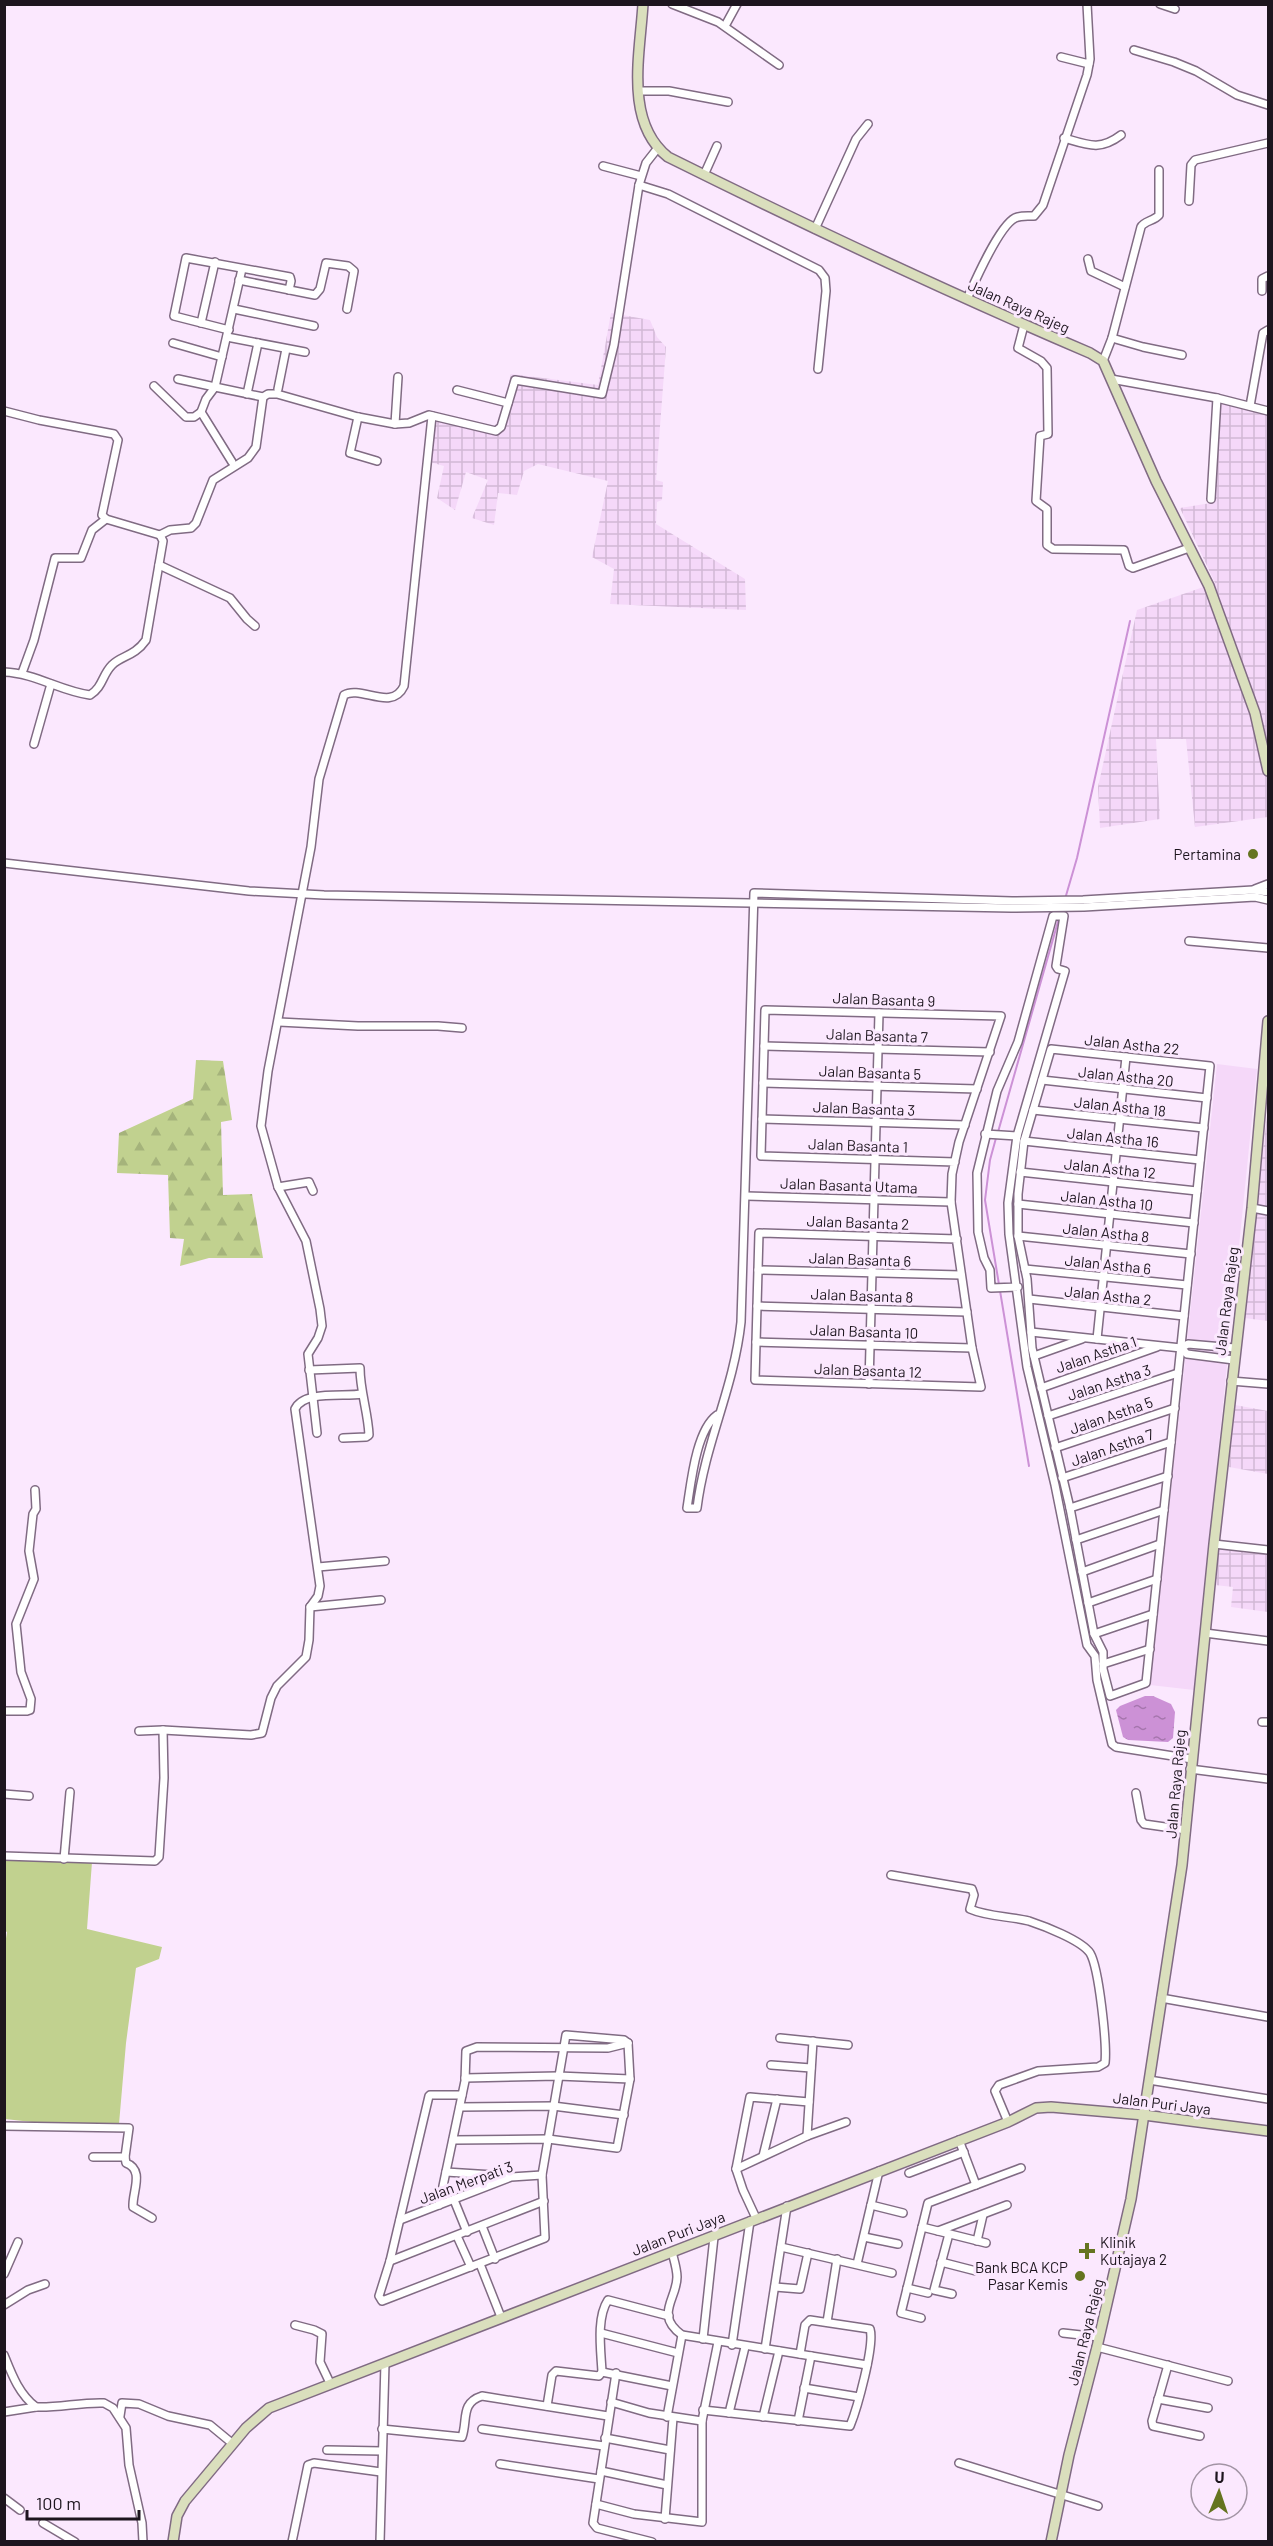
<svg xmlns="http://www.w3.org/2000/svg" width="1273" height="2546" viewBox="0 0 1273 2546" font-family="Barlow,sans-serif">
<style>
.built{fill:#f5d8f9}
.industrial{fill:url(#industrial-grid)}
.green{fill:#c1d18f}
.forest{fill:url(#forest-firs)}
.water{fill:url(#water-ripples)}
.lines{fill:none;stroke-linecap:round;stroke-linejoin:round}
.stream{stroke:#cc91d6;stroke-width:2}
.street-casing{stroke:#806b83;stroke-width:10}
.secondary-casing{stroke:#806b83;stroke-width:12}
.street{stroke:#fff;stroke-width:7}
.secondary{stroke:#dadfbd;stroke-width:9}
.poi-dot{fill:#657420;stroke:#fbe8fe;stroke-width:2}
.labels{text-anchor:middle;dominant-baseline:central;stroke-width:6;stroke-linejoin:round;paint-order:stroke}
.street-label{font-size:15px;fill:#1d151e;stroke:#fbe8fe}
.poi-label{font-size:15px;fill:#1d151e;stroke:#fbe8fe;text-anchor:end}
</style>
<defs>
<pattern id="industrial-grid" width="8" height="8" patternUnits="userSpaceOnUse" patternTransform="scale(1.5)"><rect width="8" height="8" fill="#f5d8f9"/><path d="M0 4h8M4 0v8" fill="none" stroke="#d2b8d5"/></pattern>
<pattern id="forest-firs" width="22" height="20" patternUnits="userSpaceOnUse" patternTransform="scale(1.5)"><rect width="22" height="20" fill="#c1d18f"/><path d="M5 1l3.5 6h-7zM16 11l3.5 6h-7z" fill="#a5b37b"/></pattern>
<pattern id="water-ripples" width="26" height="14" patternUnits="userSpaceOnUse" patternTransform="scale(1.5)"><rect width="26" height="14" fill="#cc91d6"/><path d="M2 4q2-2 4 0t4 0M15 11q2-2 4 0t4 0" fill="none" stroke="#a575ad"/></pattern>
</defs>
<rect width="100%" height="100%" fill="#fbe8fe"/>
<path class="built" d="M1217,1064l40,5 -63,621 -44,-5z"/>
<g class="industrial">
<path d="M611,313l39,7 7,17 9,10 -10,133 7,2 -1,18 -5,2 -1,22 89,55 1,31 -136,-6 4,-35 -22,-12 16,-76 -70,-17 -14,7 -7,24 -19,-2 -4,32 -22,-7 16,-38 -22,-8 -11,38 -18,-12 7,-32 -18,-5 4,-43 67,15 14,-59 87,11z"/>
<path d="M1215,402l53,8v407l-73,10 -9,-88h-30l4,80 -60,9 -2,-41 39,-177 78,-27 -35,-75 31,-5z"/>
<path d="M1268,1107v214l-24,-3z"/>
<path d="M1235,1405l33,6v63l-39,-7z"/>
<path d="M1218,1543l50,6v63l-37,-5 2,-20 -18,-2z"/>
</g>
<path class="green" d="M5,1858l87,4 -5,67 75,18 -3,12 -23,9 -10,75 -7,81 -78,-1 -36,-4 -1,-168 3,-19 -2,-1z"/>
<path class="forest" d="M196,1060l27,1 9,59 -11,2 2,73 29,-1 11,64h-54l-29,8 4,-27 -14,-1 -2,-63 -51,-2 2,-40 74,-34z"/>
<path class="water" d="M1145,1696h8l18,8 4,8 -2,26 -5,4 -40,-2 -5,-3 -7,-27 4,-4z"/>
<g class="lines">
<g class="stream">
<path d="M1065,899l12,-41 53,-237"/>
<path d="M998,1132l61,-214"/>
<path d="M996,1138l-6,22 -5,40 44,266"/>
</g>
<defs>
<g id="street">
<path d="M672,4l46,18 61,43"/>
<path d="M1160,4l15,5"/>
<path d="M725,26l12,-22"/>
<path d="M1134,50l40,12 22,9 41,24 31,10"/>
<path d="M1061,57l28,7"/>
<path d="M638,91h31l59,11"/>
<path d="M1064,138c24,7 36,13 57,-3"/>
<path d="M603,166l38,10"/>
<path d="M704,175l13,-29"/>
<path d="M639,185l29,9 151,76 6,8 1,13 -8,78"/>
<path d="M1189,201l2,-36 4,-5 73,-17"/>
<path d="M815,229l41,-90 12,-15"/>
<path d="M1088,259l3,12 34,16"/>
<path d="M242,269l-27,118 48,10 5,-3h9l81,23 37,7 14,-1 20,-8 67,16 5,-4 14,-47 87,14 12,-49 25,-160 7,-22 11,-14"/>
<path d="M239,280l76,15 5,-6 6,-26 22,3 6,5 -7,38"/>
<path d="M1262,291v-12l6,-3"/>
<path d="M967,299c8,-18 32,-73 48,-81 6,-3 13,-2 19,-2l9,-11 44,-130 3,-16 -3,-55"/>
<path d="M234,309l80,17"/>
<path d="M201,323l14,-61"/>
<path d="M1024,325l-6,23 23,13 6,7 1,66 -8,2 -4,65 11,8v36l6,4 71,1 5,16 4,2 56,-20"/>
<path d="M229,330l-55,-14 12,-58 104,19 1,4 -2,9"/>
<path d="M227,337l78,15"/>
<path d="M1112,338l31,9 39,8"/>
<path d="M173,343l49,14"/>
<path d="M1103,361l9,-23 29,-111c3,-6 13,-6 18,-12v-45"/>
<path d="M178,379l37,8 -9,12 -5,13 31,50"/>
<path d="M1111,379l106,19 51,13"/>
<path d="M154,386l32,31h8l7,-5"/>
<path d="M278,389l8,-40"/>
<path d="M457,390l51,13"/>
<path d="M247,394l11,-51"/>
<path d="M1250,406l13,-73 5,-3"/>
<path d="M4,411l35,9 75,14 4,6 -16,75 4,4 54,16"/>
<path d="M358,417l-8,36 27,8"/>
<path d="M395,424l3,-47"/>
<path d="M1211,499l6,-101"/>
<path d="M159,565l71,33 17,21 8,7"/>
<path d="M4,672c31,1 56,19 86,23 13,-8 12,-20 22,-30 10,-10 22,-8 34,-25l17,-99 -3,-6 10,-5 21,-2 5,-5 17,-43 35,-22 8,-11 7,-50"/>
<path d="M22,673l12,-33 21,-82h26l11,-28 14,-11"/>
<path d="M34,744l17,-60"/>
<path d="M4,863l245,28 75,4 687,13 73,-1 171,-10 13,3"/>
<path d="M1255,889l13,-5"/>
<path d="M1189,941l79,7"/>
<path d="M279,1022l79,4h80l24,2"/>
<path d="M764,1046l226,6"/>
<path d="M1051,1049l159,17 -64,617 -36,13 -7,-27v-17l-9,-18 -24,-126 -38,-160 -5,-69 -9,-43v-42l6,-53z"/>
<path d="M1042,1080l165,18"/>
<path d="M763,1083l214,6"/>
<path d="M1033,1110l171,18"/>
<path d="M762,1119l203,6"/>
<path d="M985,1134l32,2"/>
<path d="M1024,1141l176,19"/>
<path d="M955,1162l-194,-6 4,-146 236,6 -42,126 -7,32 -1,28 21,146 9,39 -226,-7 4,-147 198,6"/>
<path d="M1020,1172l177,19"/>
<path d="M278,1187l31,-5 4,9"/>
<path d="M746,1196l205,6"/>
<path d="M1018,1204l176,19"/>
<path d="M1252,1208l16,3"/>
<path d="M1018,1236l173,18"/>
<path d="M1025,1269l162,16"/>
<path d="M758,1270l203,5"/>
<path d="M1018,1287l-27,1 -1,-18 -6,-12 -6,-26 -1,-59 20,-82 21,-49 35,-126h11l-8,50 2,3 7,2 -48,165 -9,67 1,31 18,133 28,118 32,160 8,11 2,24 15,64 4,3 76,12"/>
<path d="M1029,1299l155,17"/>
<path d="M757,1306l210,6"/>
<path d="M1031,1332l150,16"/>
<path d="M1097,1339l29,-282"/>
<path d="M756,1342l216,6"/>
<path d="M1181,1348l7,-4 47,4"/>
<path d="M1181,1348l6,6 47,6"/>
<path d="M1034,1356l48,-17"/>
<path d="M309,1370l51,-2c0,23 8,44 9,67l-3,2 -23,1"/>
<path d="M1231,1381l37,3"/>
<path d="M869,1384l10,-371"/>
<path d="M1041,1388l116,-41"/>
<path d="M717,1415c-21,15 -26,68 -30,93h10c8,-65 37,-120 44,-186l13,-429 258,8 71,-1 170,-10 15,2"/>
<path d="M1048,1416l130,-43"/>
<path d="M317,1433l-9,-79 10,-16 4,-12 -2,-17 -14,-68 -28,-54 -17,-61 7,-55 43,-224 8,-68 25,-84c17,-10 48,17 60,-9l28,-270"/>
<path d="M1055,1448l120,-40"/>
<path d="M1062,1478l109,-36"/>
<path d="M1070,1508l98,-32"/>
<path d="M1076,1540l88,-30"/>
<path d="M1214,1544l54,6"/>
<path d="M318,1567l67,-6"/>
<path d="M1082,1572l78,-28"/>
<path d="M1088,1603l69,-24"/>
<path d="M310,1607l71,-7"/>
<path d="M1205,1633l63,8"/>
<path d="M1094,1634l59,-20"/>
<path d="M1103,1664l47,-15"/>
<path d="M4,1711h23l3,-1 1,-11 -10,-27 -5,-48 18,-45 -5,-28 4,-37 3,-5 -1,-19"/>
<path d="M1262,1722h6"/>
<path d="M139,1731l24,-1 88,5 11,-2 9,-35 6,-12 29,-29 3,-17 1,-33 8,-11 2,-10 -25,-177c9,-19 48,-12 67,-15"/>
<path d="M1190,1769l78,10"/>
<path d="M1136,1793l5,27 3,4 42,6"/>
<path d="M4,1794l25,2"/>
<path d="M4,1856l151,5 4,-4 5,-79 -1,-48"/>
<path d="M64,1859l6,-67"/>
<path d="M891,1875l81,14 2,6 -4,14c18,8 40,7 59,12 15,5 52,19 61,32 9,15 17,91 15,110l-7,4 -60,4 -39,14 -4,6 13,31"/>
<path d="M1161,1998l107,19"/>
<path d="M780,2038l68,7"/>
<path d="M771,2065l40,3"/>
<path d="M465,2078l93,-2 72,3"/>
<path d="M1149,2080l119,19"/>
<path d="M462,2095h-32l-1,1 -39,165 -11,35 3,5 163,-63 -3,-63 24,-140 58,5 4,3"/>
<path d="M460,2107l93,-1 71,9"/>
<path d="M4,2126l125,2 -4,29h-32"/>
<path d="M807,2136l6,-95"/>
<path d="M453,2140l95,-1 69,9 13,-69 -2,-36"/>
<path d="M959,2140l17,45"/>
<path d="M763,2156l14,-57"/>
<path d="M125,2157l1,6c19,7 6,29 7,44l19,11"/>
<path d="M736,2169l71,-33 39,-14"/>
<path d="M446,2172l63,4"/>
<path d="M909,2173l55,-21"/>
<path d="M454,2200l13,32"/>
<path d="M439,2205l26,-124 1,-30 11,-4 131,1 20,-5"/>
<path d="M871,2205l32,8"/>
<path d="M756,2218l-13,-28 -7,-21 14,-72 59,5"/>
<path d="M400,2220l111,-43 31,-2"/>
<path d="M482,2226l13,33"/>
<path d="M922,2227l64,16"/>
<path d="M938,2231l69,-26"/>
<path d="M949,2234l-15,56 18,4"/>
<path d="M457,2236l14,31"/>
<path d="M864,2237l34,7"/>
<path d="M977,2241l6,-26"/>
<path d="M781,2247l111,26"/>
<path d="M672,2252c2,8 5,17 5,25 0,22 -23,38 5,58l185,30"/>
<path d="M390,2261l154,-60"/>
<path d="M941,2262l35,9"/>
<path d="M480,2264l21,53"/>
<path d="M857,2264l22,-93"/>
<path d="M4,2274l14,-32"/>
<path d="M775,2287l25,2 8,-36"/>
<path d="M907,2288l21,5"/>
<path d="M4,2305l24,-15 17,-6"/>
<path d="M921,2318l-20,-5 27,-110 93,-35"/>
<path d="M827,2322l10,-63"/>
<path d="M295,2325l19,5 8,4 -2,28 10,21"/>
<path d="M601,2333l77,20"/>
<path d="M1063,2333l36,4"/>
<path d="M703,2339l11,-102"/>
<path d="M732,2345l18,-124"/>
<path d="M1097,2347l131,34"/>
<path d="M765,2349l22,-143"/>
<path d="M4,2355c8,20 15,39 32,52 23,1 45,-5 68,-4l9,5 13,20 3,37 13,58 1,19"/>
<path d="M1168,2365l-16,56 1,5 47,10"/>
<path d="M602,2372c-1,-21 -6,-54 6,-72l61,16"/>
<path d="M616,2373l-23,150 4,5 55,14"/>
<path d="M804,2388l55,9"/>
<path d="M1158,2399l50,9"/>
<path d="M611,2402l38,11 53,8"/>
<path d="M547,2406l5,-31 4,-4 43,5 3,-4 70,14"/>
<path d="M703,2410l147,16c7,-17 25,-81 20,-97l-60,-9 -5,5 -5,29"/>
<path d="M4,2412l32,-5"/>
<path d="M729,2413l16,-66"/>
<path d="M120,2416l2,-13 17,1 29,12 42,9 23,19"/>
<path d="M667,2417l15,-82"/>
<path d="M763,2417l16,-66"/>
<path d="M798,2421l13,-65"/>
<path d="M382,2429l80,8c6,-17 -2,-34 20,-41l126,20"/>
<path d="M482,2429l122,17"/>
<path d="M605,2438l65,12"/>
<path d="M327,2450l55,1"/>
<path d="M959,2463l139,43"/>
<path d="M500,2464l99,15"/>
<path d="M601,2471l66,14"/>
<path d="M4,2498l16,12"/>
<path d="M596,2504l38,10 68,8v-101l16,-79"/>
<path d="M665,2519l8,-101"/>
<path d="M43,2523l32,19"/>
<path d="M292,2542l16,-77 6,-2 67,9"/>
<path d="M380,2542l5,-179"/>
</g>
<g id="secondary">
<path d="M643,4c-3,50 -19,118 25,153 139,69 279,135 422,196l13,8 53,120 53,105 46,127 13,58"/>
<path d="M173,2542l4,-26 8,-15 61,-73 23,-20 739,-286 28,-14 15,-1 93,8 124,16"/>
<path d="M1051,2542l18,-87 28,-108 34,-148 51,-334 32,-321 38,-336 16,-187"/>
</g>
</defs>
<use href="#street" class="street-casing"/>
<use href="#secondary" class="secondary-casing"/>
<use href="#street" class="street"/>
<use href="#secondary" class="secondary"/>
</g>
<g class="poi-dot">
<circle cx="1253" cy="854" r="6"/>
<path d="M1084 2242h6v6h6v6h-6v6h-6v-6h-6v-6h6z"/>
<circle cx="1080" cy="2276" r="6"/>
</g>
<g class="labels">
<g class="street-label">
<text transform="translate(1019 306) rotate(24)">Jalan Raya Rajeg</text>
<text transform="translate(884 999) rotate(2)">Jalan Basanta 9</text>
<text transform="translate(877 1035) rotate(2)">Jalan Basanta 7</text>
<text transform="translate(1132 1044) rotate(6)">Jalan Astha 22</text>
<text transform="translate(870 1072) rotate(2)">Jalan Basanta 5</text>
<text transform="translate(1126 1076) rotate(6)">Jalan Astha 20</text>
<text transform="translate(1120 1106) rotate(6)">Jalan Astha 18</text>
<text transform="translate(864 1108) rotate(2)">Jalan Basanta 3</text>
<text transform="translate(1113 1137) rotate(6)">Jalan Astha 16</text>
<text transform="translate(858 1145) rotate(2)">Jalan Basanta 1</text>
<text transform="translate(1110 1168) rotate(6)">Jalan Astha 12</text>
<text transform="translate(849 1185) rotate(2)">Jalan Basanta Utama</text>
<text transform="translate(1107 1200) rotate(6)">Jalan Astha 10</text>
<text transform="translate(858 1222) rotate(2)">Jalan Basanta 2</text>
<text transform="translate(1106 1232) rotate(6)">Jalan Astha 8</text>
<text transform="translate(860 1259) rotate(2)">Jalan Basanta 6</text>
<text transform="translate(1108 1264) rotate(6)">Jalan Astha 6</text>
<text transform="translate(862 1295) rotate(2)">Jalan Basanta 8</text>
<text transform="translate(1108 1295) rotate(6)">Jalan Astha 2</text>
<text transform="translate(1226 1301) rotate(-83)">Jalan Raya Rajeg</text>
<text transform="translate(864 1331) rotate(2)">Jalan Basanta 10</text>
<text transform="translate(1096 1354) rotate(-19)">Jalan Astha 1</text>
<text transform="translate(868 1370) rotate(2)">Jalan Basanta 12</text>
<text transform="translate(1109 1382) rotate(-18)">Jalan Astha 3</text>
<text transform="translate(1111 1415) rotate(-19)">Jalan Astha 5</text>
<text transform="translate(1112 1447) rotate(-19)">Jalan Astha 7</text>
<text transform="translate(1175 1784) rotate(-85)">Jalan Raya Rajeg</text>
<text transform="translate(1162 2103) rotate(7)">Jalan Puri Jaya</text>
<text transform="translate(466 2182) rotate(-20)">Jalan Merpati 3</text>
<text transform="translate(678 2233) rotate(-21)">Jalan Puri Jaya</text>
<text transform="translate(1085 2332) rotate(-76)">Jalan Raya Rajeg</text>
</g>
<g class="poi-label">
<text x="1241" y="854">Pertamina</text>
<text x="1100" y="2242" text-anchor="start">Klinik<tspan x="1100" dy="17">Kutajaya 2</tspan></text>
<text x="1068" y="2267">Bank BCA KCP<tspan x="1068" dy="17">Pasar Kemis</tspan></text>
</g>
</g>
<rect width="1273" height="2546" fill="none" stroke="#1d151e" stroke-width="12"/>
<g transform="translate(1219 2492) rotate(2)"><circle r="28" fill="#fbe8fe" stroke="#a294a4" stroke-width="1.5"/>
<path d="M0-4.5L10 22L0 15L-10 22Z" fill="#657420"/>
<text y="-9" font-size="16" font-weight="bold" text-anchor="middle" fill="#1d151e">U</text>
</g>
<path d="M27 2510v9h112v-9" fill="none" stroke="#1d151e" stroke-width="3"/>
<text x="36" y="2510" font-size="18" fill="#1d151e" stroke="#fbe8fe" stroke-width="4.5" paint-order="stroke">100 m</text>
</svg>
